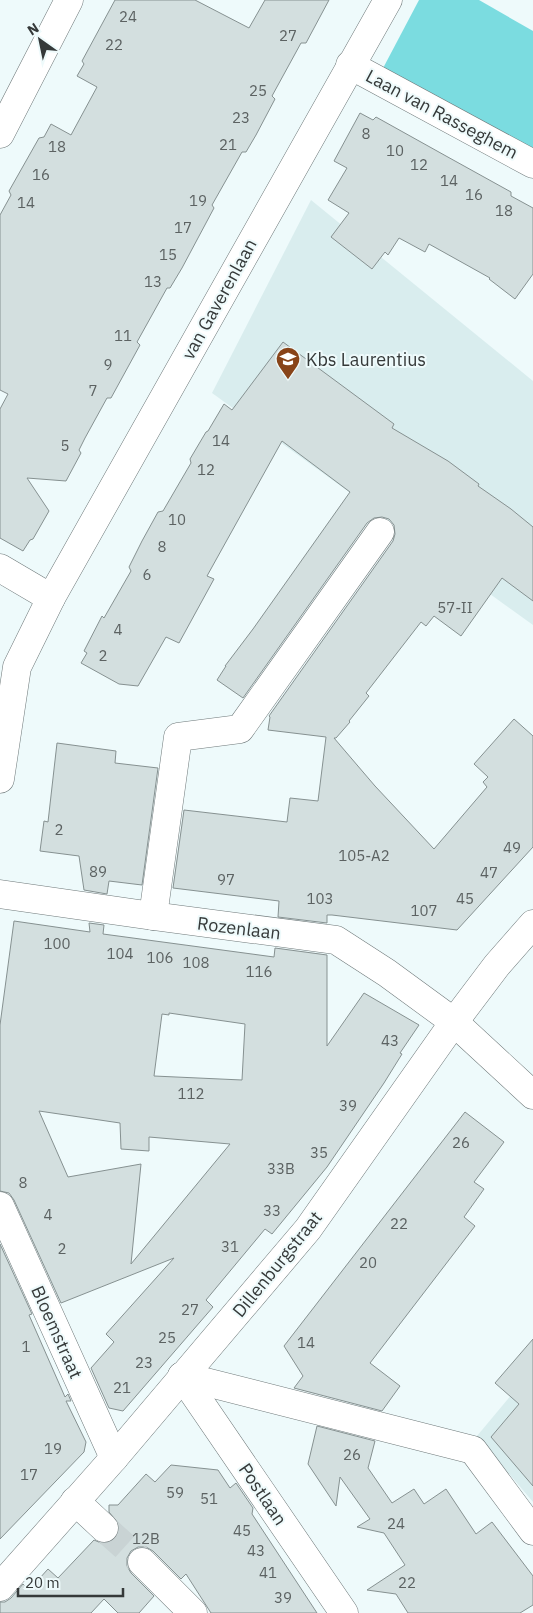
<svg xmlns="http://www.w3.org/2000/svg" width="533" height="1613" viewBox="0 0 533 1613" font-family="'IBM Plex Sans',sans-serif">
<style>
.built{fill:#d9edee}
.green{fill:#7bdce0}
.building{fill:#d3dfdf;stroke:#869191;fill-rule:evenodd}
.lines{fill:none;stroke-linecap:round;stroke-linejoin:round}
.minor-tunnel{stroke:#c9d3d4;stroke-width:28;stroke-dasharray:28 14;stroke-linecap:butt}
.minor-casing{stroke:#6f797a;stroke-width:29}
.minor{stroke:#fff;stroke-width:28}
.labels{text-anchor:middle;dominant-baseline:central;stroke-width:4;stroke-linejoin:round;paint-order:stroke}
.number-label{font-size:15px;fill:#5c6262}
.street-label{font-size:18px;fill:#353939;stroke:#eefafb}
.poi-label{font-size:18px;fill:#353939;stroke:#eefafb;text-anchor:start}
</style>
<rect width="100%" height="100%" fill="#eefafb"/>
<g class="built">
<path d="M311,200l222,181v244l-321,-232z"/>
<path d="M533,1369v133l-56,-66z"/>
</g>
<path class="green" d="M419,0h60l54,31v123l-152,-82z"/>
<g class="building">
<path d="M115,0h80l54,28 16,-28h64l-23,43h-5l-29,53 3,3 -19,36 -10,17h-4l-30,53 2,3 -32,60 -12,20h-3l-30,54 3,3 -29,53h-4l-22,40 -6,12 2,3 -15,28 -39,-3 22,33 -16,28 -3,1 -7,11 -23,-13v-129l8,-15 -8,-4v-175l11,-20 -2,-4 30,-53 5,-1 7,-13 20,11 26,-48 -20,-11 7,-12 -2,-3z"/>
<path d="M360,113l13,7 3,-3 70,39 65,36v4l22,12v66l-18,25 -26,-20 1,-1 -61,-34 -4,8 -26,-14 -11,17 -3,-3 -13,17 -41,-32 18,-24 -21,-13 19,-32 -13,-7z"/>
<path d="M283,342l111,82 -2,4 56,33 31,23 -1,2 33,23 22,18v74l-31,-23 -41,58 -27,-20 -8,10 -5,-4 -55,71 3,3 -20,25 1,1 -14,16h-2l41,48 59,63 53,-62 -4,-5 5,-5 -14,-13 40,-45 19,17v111l-76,83 -125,-15h-5v8l-49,-6 1,-16 -106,-13 11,-78 103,12 3,-24 28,3 8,-64 -58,-7 2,-13 -1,-1 124,-175 2,-7 -1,-9 -5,-6 -7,-2 -8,1 -7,5 -124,175 -26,-18 9,-14h-1l28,-37 97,-137 -68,-51 -75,135 7,3 -35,64 -13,-6 -28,49 -19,-2 -38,-21 6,-10 -3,-2 18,-35 2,2 27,-47 -2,-4 13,-26 16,-29 5,-1 28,-48 -1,-4 16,-27 2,-1 16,-27 8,6z"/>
<path d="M57,743l59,8 -1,12 43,5 -16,117 -33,-4 -2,13 -23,-4 -5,-34 -39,-5 4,-30 4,1z"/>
<path d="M14,921l76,11 -1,-9 15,2 -1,9 171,23 1,-9 52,7v91l37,-53 55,32 -19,28 2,1 -18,29 -57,84 -55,67 -7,-5 -59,71 7,7 -90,104 -14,-3 -18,-40 23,-26 -8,-8 68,-76 -113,45 -47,-103 -5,-7 -9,-2v-166zM169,1013l76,11 -3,56 -88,-4 8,-62 7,1zM39,1111l81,12 1,26 28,2v-14l81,7 -99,120 10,-100 -73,13z"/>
<path d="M465,1112l39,30 -30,40 10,7 -20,28 11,9 -105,137 30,23 -18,25 -88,-23 9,-12 -19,-30z"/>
<path d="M0,1244l32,70 -3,1 36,82 3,-3 3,7h-5l20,41 -2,10 -84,87z"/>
<path d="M533,1339v147l-42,-49 28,-33 -24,-21z"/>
<path d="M317,1426l58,15 -7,27 24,35 22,-14 10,15 22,-15 30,45 16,-12 41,54v29l-13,8h-112l-12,-19 -29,-4 38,-25 -21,-32 -27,-6 13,-8 -30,-42 -4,29 -28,-42z"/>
<path d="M171,1465l47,5 12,18 6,-5 17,25 -1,6 65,99h-106l-25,-39 -5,5 -28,-28 -7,-4h-8l-7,4 -4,7v8l4,7 23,23 -15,17h-21l-14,-14 -13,14h-91v-11h5l6,-4 12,-14 6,6 19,-21 10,9 36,-38 7,3h7l7,-4 4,-7v-8l-10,-12v-7h9l28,-31 9,8z"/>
</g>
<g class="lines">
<path class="minor-tunnel" d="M104,1528l38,34"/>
<defs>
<g id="minor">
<path d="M350,65l183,99"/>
<path d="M0,134l69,-134"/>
<path d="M0,568l51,30 -34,69 -17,112"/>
<path d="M51,598l337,-598"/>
<path d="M0,894l153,22 183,24 51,33 67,49 79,73"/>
<path d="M153,916l25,-179 62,-8 140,-197"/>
<path d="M0,1206l114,252"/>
<path d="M182,1376l291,74 60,81"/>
<path d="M182,1376l162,237"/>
<path d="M75,1501l29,27"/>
<path d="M142,1562l51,51"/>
<path d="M0,1587l114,-129 194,-229 146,-207 43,-57 36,-41"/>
</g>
</defs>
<use href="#minor" class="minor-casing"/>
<use href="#minor" class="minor"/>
</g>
<defs>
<symbol id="school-pin" viewBox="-11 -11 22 30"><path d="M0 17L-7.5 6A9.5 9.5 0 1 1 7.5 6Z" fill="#884419" stroke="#eefafb"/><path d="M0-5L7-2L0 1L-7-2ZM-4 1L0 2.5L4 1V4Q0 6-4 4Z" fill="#fff"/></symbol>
</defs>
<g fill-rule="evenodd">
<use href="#school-pin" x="274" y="345" width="28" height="38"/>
</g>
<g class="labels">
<g class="number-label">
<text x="128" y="16">24</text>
<text x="288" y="35">27</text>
<text x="114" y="44">22</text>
<text x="258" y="90">25</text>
<text x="241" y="117">23</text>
<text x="366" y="133">8</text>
<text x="228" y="144">21</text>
<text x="57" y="146">18</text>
<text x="395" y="150">10</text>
<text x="419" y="164">12</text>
<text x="41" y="174">16</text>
<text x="449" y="180">14</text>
<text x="474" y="194">16</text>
<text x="198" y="200">19</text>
<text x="26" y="202">14</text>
<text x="504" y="210">18</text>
<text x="183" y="227">17</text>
<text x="168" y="254">15</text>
<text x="153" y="281">13</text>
<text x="123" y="335">11</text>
<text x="108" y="364">9</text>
<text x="93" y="390">7</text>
<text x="221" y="440">14</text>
<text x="65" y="445">5</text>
<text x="206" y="469">12</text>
<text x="177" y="519">10</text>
<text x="162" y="546">8</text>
<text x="147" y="574">6</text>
<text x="455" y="607">57-II</text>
<text x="118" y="629">4</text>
<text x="103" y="655">2</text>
<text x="59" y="829">2</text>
<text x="512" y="847">49</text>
<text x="364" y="855">105-A2</text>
<text x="98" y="871">89</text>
<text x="489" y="872">47</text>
<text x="226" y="879">97</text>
<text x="320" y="898">103</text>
<text x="465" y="898">45</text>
<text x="424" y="910">107</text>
<text x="57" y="943">100</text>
<text x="120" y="953">104</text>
<text x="160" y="957">106</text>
<text x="196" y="962">108</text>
<text x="259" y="971">116</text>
<text x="390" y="1040">43</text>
<text x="191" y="1093">112</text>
<text x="348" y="1105">39</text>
<text x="461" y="1142">26</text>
<text x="319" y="1152">35</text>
<text x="281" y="1168">33B</text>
<text x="23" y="1182">8</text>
<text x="272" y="1210">33</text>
<text x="48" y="1214">4</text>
<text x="399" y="1223">22</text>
<text x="230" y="1246">31</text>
<text x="62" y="1248">2</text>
<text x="368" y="1262">20</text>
<text x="190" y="1309">27</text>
<text x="167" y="1337">25</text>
<text x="306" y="1342">14</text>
<text x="26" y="1346">1</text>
<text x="144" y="1362">23</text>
<text x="122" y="1387">21</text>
<text x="53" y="1448">19</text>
<text x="352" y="1454">26</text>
<text x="29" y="1474">17</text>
<text x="175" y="1492">59</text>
<text x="209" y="1498">51</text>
<text x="396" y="1523">24</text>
<text x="242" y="1530">45</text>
<text x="146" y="1538">12B</text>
<text x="256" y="1550">43</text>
<text x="268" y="1572">41</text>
<text x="407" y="1582">22</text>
<text x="283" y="1597">39</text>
</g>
<g class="street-label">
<text transform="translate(442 114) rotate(28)">Laan van Rasseghem</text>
<text transform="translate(219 299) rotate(-61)">van Gaverenlaan</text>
<text transform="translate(239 928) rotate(7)">Rozenlaan</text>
<text transform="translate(277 1264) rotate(-51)">Dillenburgstraat</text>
<text transform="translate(57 1332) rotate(66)">Bloemstraat</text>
<text transform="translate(263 1494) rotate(56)">Postlaan</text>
</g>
<g class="poi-label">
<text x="306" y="359">Kbs Laurentius</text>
</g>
</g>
<g transform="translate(40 40) rotate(327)" stroke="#eefafb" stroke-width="4" paint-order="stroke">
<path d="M0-4L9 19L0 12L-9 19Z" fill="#353939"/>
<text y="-8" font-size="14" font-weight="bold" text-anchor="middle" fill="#353939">N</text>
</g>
<path d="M18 1588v8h105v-8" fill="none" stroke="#353939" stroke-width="2.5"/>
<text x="25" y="1588" font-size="15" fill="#353939" stroke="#eefafb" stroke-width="4" paint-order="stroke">20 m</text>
</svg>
